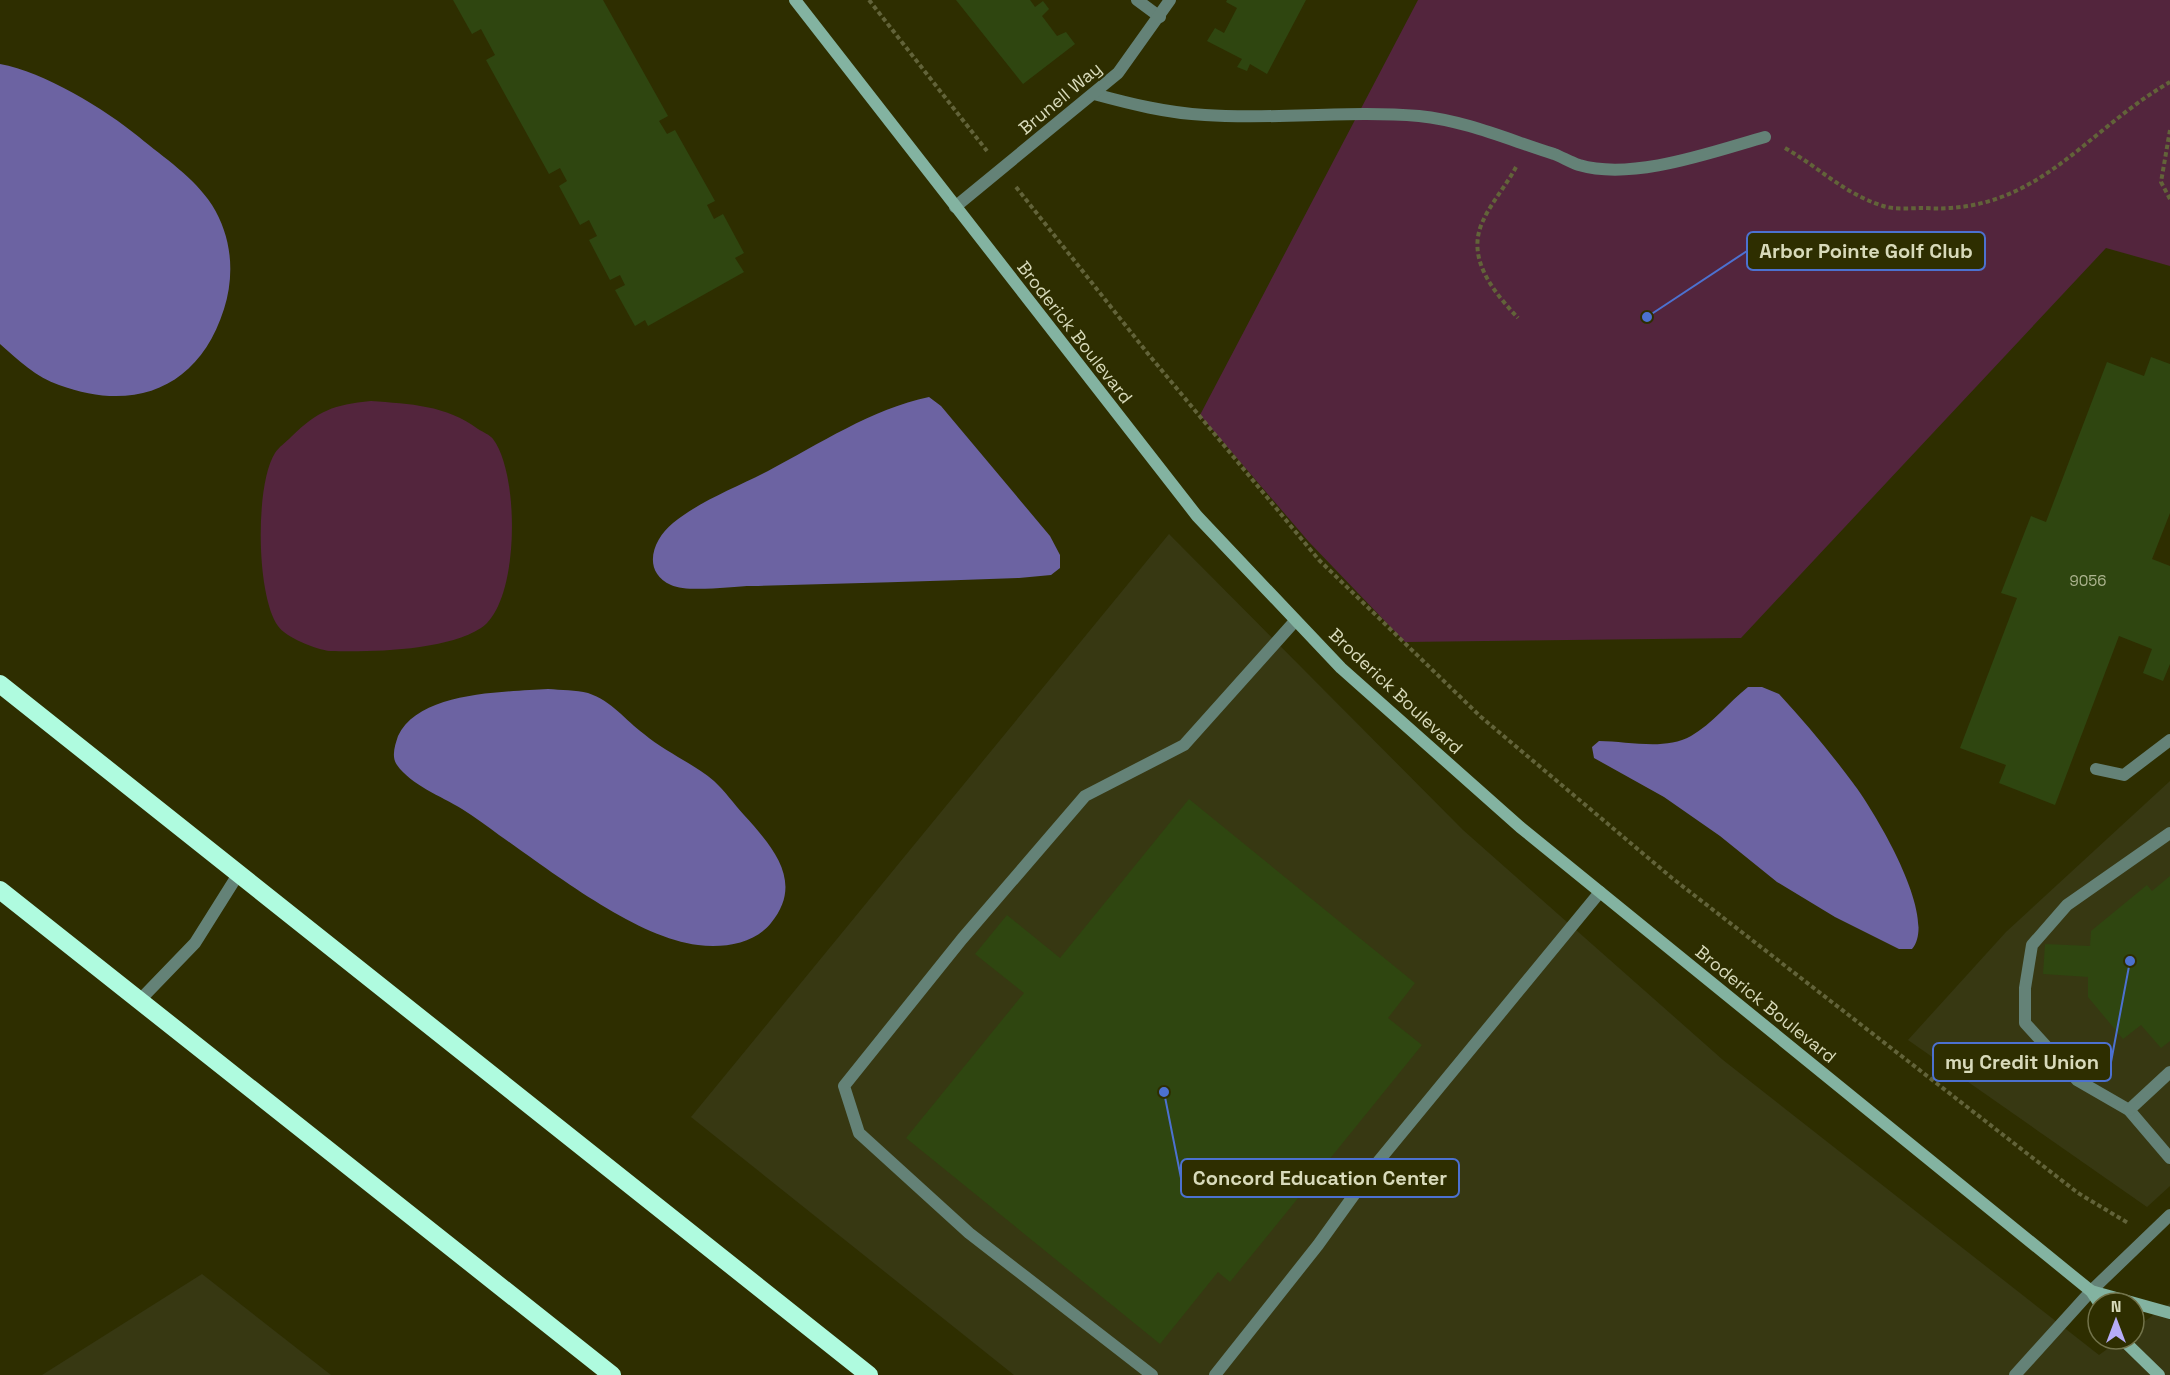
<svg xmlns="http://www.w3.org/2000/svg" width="2170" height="1375" viewBox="0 0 2170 1375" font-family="'Space Grotesk',sans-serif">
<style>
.built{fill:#373812}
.green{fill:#53253d}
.water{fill:#6c63a2}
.building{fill:#2f4610}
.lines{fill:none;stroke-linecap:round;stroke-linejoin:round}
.path{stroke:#626339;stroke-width:4;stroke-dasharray:4.5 3;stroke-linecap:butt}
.lane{stroke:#648277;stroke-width:12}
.street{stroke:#648277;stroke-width:12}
.secondary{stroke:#83b3a1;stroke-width:12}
.highway{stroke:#affbdf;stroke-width:18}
.labels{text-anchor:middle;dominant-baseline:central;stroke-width:4.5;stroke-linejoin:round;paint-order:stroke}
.number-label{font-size:15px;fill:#aeb590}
.street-label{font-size:18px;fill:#d8daba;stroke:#2e2e00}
.leader{fill:none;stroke:#4c71d0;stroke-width:2}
.callout-dot{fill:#4c71d0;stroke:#2e2e00;stroke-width:2}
.callout{fill:#2e2e00;stroke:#4c71d0;stroke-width:2}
.callout-label{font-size:20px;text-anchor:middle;font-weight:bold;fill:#d8daba}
</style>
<rect width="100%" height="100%" fill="#2e2e00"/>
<g class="built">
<path d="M1169,534l294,296 260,230 376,295 22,-16h13v-10l36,-26v72h-1156l-323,-258z"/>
<path d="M2170,781v405l-23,21 -239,-167 98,-108z"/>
<path d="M202,1274l129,101h-289z"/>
</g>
<g class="green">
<path d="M1418,0h752v266l-64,-18 -365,390 -336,4 -96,-100 -109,-127z"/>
<path d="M371,401c39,3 75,4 107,28 5,3 12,6 15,10 27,35 27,164 -12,189 -36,23 -109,24 -151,23 -13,-1 -45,-14 -52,-25 -22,-31 -23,-142 -3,-173 4,-6 11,-11 16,-16 28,-27 42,-32 80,-36z"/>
</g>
<g class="water">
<path d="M0,64c44,8 105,45 139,73 25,21 55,40 73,68 20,32 23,69 12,104 -25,79 -89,104 -165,76 -22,-7 -42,-26 -59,-41z"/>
<path d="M929,397l12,9 109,130 10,19v13l-9,7 -32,3c-89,3 -178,6 -267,8 -20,0 -64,7 -81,-1 -30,-14 -18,-46 2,-62 27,-22 64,-36 95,-52 51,-27 104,-62 161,-74z"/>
<path d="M1748,687h14l17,7c26,28 51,58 74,89 22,29 86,135 59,166h-13l-64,-32 -58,-35 -57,-46 -56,-39 -70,-39 -2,-11 7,-6c29,0 65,10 92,-5 21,-12 38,-34 57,-49z"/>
<path d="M548,689c13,1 28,1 40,4 24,8 37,27 56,41 21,18 49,29 70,47 11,10 20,23 30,34 28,31 61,67 27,108 -17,21 -47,25 -73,22 -62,-7 -147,-74 -199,-110 -12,-9 -24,-18 -37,-26 -21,-13 -51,-24 -65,-44 -6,-8 -2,-20 1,-29 21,-45 107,-44 150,-47z"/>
</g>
<g class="building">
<path d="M453,0h150l65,116 -9,5 8,13 8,-4 40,71 -8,4 7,14 9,-5 21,39 -9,5 9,14 -96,54 -3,-6 -10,6 -20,-36 10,-5 -5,-10 -10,5 -21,-40 8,-4 -8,-16 -9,5 -21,-39 8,-5 -7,-13 -11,6 -63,-114 9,-5 -14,-26 -9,5z"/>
<path d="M956,0h74l5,7 8,-6 6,8 -7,7 15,20 9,-4 9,12 -52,40z"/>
<path d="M1227,0h79l-39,74 -17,-10 -3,7 -10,-4 5,-8 -35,-18 8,-13 9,5 13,-25 -11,-6z"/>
<path d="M2151,357l19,7v149l-18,46 18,7v98l-7,17 -20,-8 9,-24 -33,-13 -64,169 -56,-22 7,-18 -46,-17 57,-150 -16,-5 30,-77 15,6 61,-160 37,14z"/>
<path d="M1189,799l226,184 -27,35 34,27 -192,237 -12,-10 -58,72 -254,-206 118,-145 -49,-39 32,-39 53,43z"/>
<path d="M2170,876v165l-9,7 -20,-23 -18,14 -35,-42v-20l-45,-3 2,-30 45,2 1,-15 56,-46 5,6z"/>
</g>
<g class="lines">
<g class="path">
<path d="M869,0l118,151"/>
<path d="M2170,130l-9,52 9,17"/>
<path d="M1785,148c35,20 58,45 98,58 12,4 28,2 41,2 113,7 159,-76 246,-126"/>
<path d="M1516,167c-10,19 -26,37 -34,56 -16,37 13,70 36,95"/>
<path d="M1016,187l133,168 170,205 162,157 191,161 406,315 50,30"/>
</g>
<g class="lane">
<path d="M1094,94c37,10 73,19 111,21 71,5 143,-5 214,1 48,5 90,24 135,38 8,3 16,8 25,11 54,16 133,-13 186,-28"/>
<path d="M2096,769l28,6 46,-35"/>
<path d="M2170,833l-103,72 -35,40 -7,43v35l52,57 52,30 41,48"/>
<path d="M139,1001l56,-58 44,-70"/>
<path d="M2129,1110l41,-38"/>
<path d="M1152,1375l-183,-142 -110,-100 -15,-47 118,-147 123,-143 99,-51 111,-124"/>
<path d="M1215,1375l103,-130 59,-82 223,-271"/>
<path d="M2015,1375l76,-84"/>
</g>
<g class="street">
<path d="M1137,0l23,17"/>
<path d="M955,207l163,-134 52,-73"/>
<path d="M2091,1291l79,-76"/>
</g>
<g class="secondary">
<path d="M795,0l402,516 144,152 179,159 571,464 8,12"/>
<path d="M2091,1291l79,22"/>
<path d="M2122,1339l37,36"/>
</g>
<g class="highway">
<path d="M0,684l869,691"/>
<path d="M0,890l612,485"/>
</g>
</g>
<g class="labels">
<g class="number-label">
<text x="2088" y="580">9056</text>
</g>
<g class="street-label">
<text transform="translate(1060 98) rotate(-40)">Brunell Way</text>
<text transform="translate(1075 332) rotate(52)">Broderick Boulevard</text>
<text transform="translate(1396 691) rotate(43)">Broderick Boulevard</text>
<text transform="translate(1766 1004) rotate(39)">Broderick Boulevard</text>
</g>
</g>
<path class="leader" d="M1647 317L1747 251M2130 961L2111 1062M1164 1092L1181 1178"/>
<g class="callout-dot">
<circle cx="1647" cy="317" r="6"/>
<circle cx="2130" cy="961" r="6"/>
<circle cx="1164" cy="1092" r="6"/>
</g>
<g class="callout">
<rect x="1747" y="232" width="238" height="38" rx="6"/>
<rect x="1933" y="1043" width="178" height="38" rx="6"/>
<rect x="1181" y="1159" width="278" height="38" rx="6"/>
</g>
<g class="callout-label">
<text x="1866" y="258">Arbor Pointe Golf Club</text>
<text x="2022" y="1069">my Credit Union</text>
<text x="1320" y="1185">Concord Education Center</text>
</g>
<g transform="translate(2116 1321)"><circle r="28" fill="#2e2e00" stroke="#72734a" stroke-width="1.5"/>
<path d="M0-4.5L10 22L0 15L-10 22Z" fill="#b6acf8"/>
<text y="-9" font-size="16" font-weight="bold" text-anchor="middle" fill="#d8daba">N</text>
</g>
</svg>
